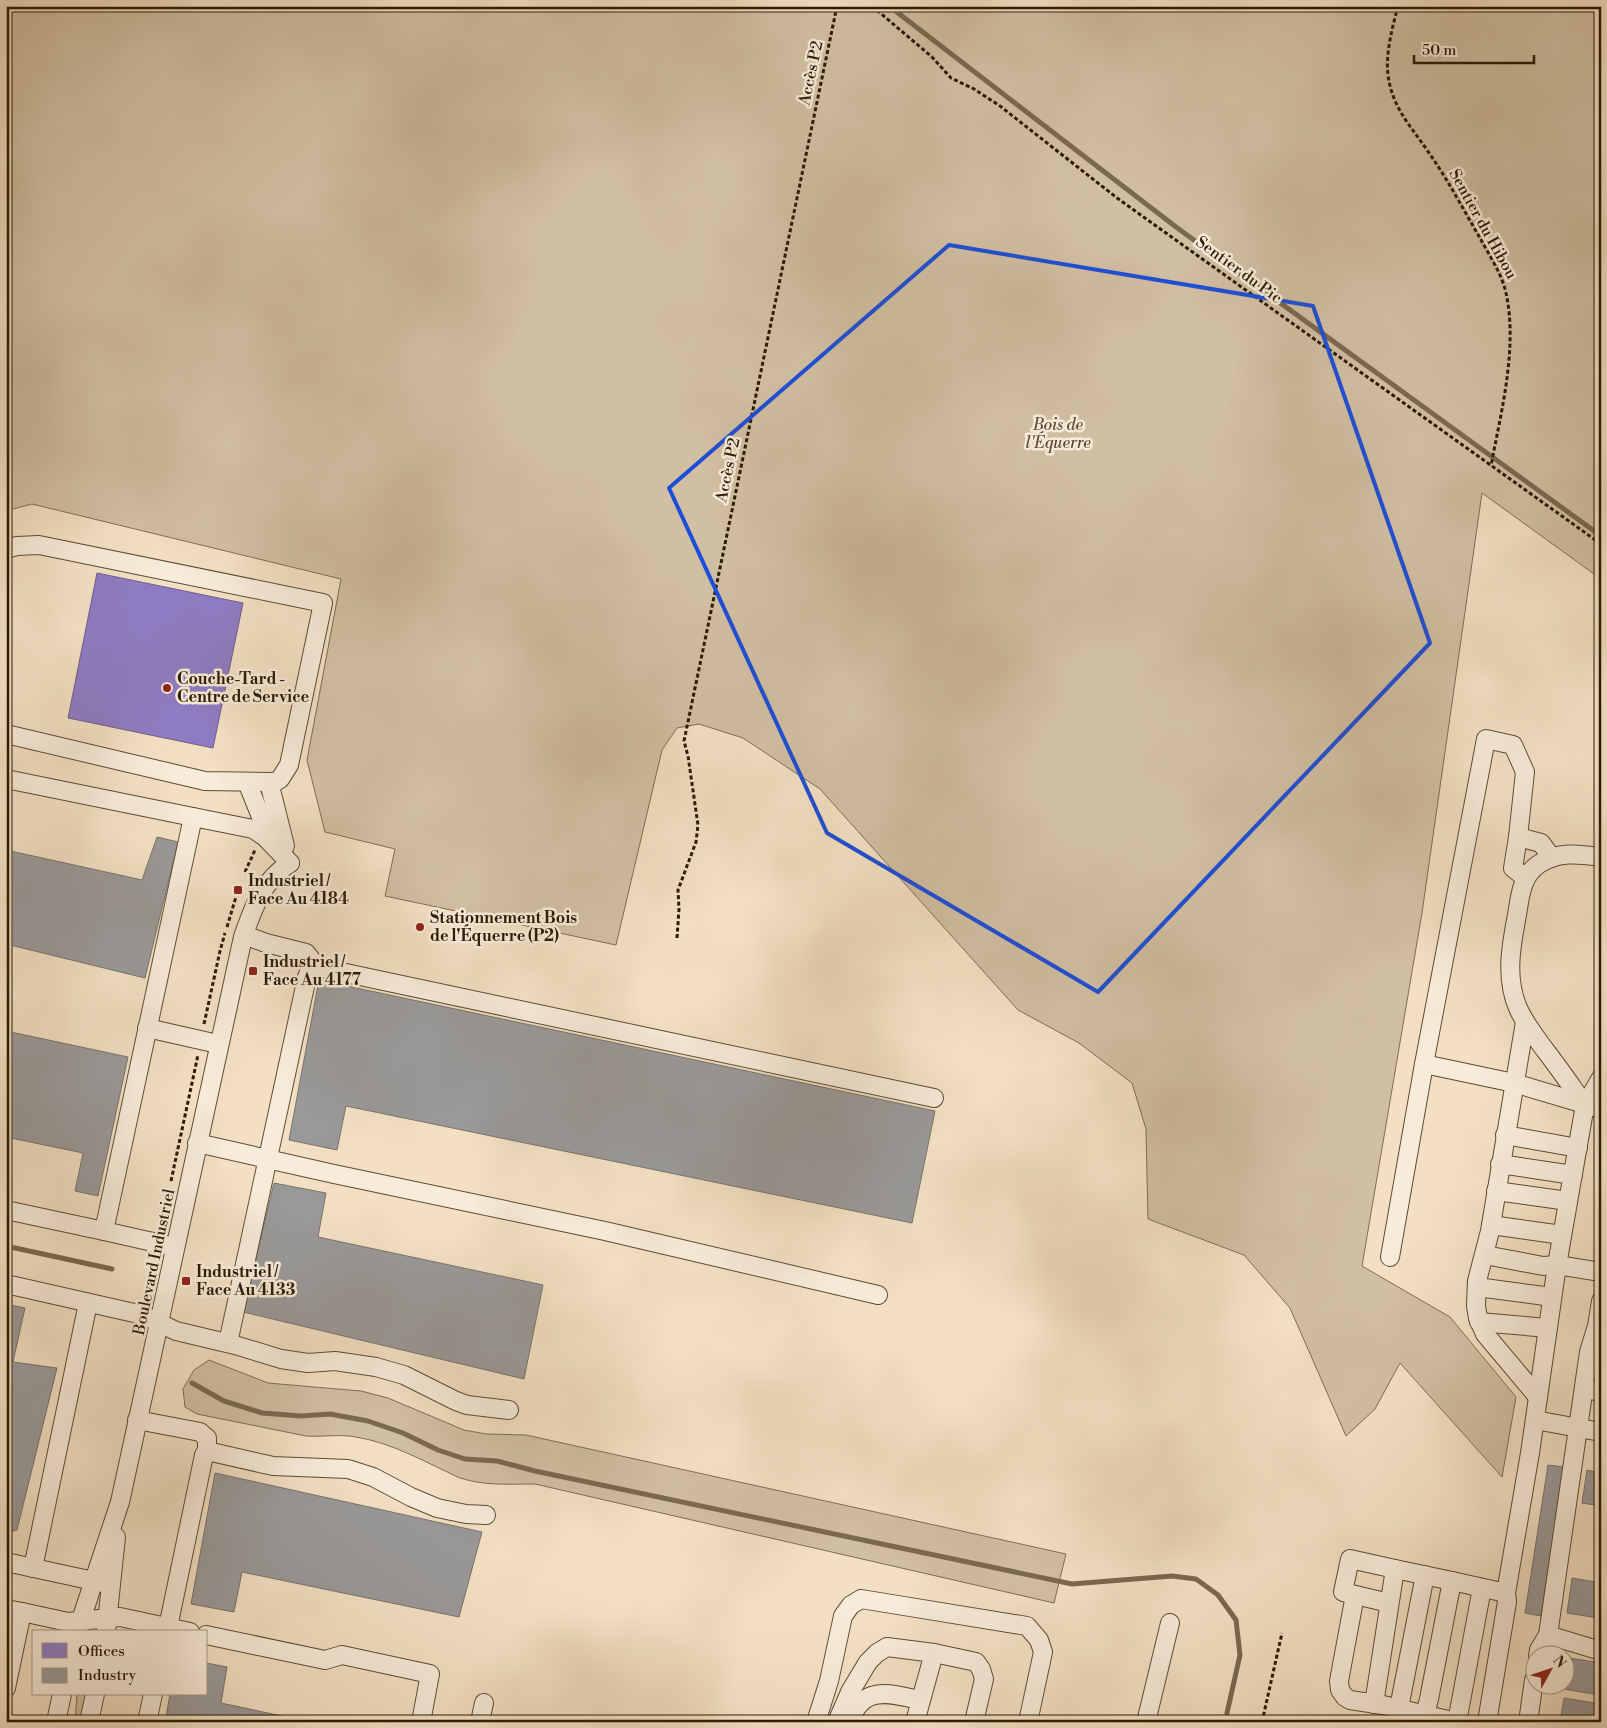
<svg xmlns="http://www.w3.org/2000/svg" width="1607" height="1728" viewBox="0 0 1607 1728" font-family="'Libre Bodoni',serif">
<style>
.green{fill:#d1bfa3;stroke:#7e6d53}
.offices{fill:#8e7cc3;stroke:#705f89}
.industry{fill:#999;stroke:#78736c}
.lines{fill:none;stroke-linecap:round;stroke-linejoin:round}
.stream{stroke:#7a694f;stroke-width:5}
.minor-casing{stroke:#5d4c33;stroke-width:20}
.path{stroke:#2b1b03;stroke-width:3;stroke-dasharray:4 2.5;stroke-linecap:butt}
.minor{stroke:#f7ebd9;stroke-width:18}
.marked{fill:none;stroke:#1d4ed8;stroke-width:4;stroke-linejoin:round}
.poi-dot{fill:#8f2418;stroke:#f7ebd9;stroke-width:2}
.labels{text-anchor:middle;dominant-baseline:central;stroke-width:5;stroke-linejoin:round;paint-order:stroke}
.street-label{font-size:16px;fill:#2b1b03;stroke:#f7ebd9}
.park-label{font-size:16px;font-style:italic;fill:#5d4c33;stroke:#f7ebd9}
.poi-label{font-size:16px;font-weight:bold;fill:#2b1b03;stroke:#f7ebd9;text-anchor:start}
</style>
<rect width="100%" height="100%" fill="#f3e0c4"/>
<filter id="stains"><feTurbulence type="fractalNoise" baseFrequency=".004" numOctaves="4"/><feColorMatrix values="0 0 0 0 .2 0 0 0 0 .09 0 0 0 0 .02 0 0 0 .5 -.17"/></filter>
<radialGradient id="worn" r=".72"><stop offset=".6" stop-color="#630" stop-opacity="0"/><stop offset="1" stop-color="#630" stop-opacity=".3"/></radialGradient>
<g class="green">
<path d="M6,6h1595v573l-119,-86 -60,420 -60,353 88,51 66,80 -14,80 -102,-114 -25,46 -29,27 -56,-128 -46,-53 -96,-36 -2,-90 -14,-46 -53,-40 -61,-33 -198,-221 -77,-51 -44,-14 -22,4 -15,22 -46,195 -231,-49 10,-47 -70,-17 -18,-72 34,-181 -309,-75 -26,7z"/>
<path d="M209,1360l59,23 93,8 27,7 76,32 22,4 40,1 540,119 -12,49 -519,-119c-26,0 -50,2 -75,-6 -33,-15 -67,-35 -104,-41 -16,-3 -33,0 -50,-1l-109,-22 -12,-7 -2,-18 11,-19z"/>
<path d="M77,1694h9l-6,28h-5z"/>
</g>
<path class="offices" d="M97,573l146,30 -30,145 -145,-30z"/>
<g class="industry">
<path d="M157,837l21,5 -33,136 -139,-34v-94l136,30z"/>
<path d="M319,980l616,131 -23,112 -566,-117 -9,44 -48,-10z"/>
<path d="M6,1031l122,26 -30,139 -23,-5 8,-38 -77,-16z"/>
<path d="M274,1183l52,10 -8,44 225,48 -19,94 -281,-67z"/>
<path d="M6,1304l19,4 -12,54 44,6 -40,162 -11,3z"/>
<path d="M1548,1465l16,2 -23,149 -16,-3z"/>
<path d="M1587,1470l14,3v33l-19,-3z"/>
<path d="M215,1473l267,59 -23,85 -217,-45 -8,40 -43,-8z"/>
<path d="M1572,1578l29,5v20l-3,15 -31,-5z"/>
<path d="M1569,1658l32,5v21l-2,11 -35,-6z"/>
<path d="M206,1663l21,4 -6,36 89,19h-145l5,-28h36z"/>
<path d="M1564,1698l37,6 -3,18h-38z"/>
</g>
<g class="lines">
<g class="stream">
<path d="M889,6l287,221 425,309"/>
<path d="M6,1246l106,23"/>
<path d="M192,1383l32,18 38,12 39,3 29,-2 38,7 35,12 35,17 27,9 32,2 38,10 537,113 100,-8 24,3 22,16 18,25 4,35 -13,58"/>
</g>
<defs>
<g id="minor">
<path d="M6,549l11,-3 22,-1 284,58 -34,162 -9,14 -5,3 -70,-1 -199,-47"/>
<path d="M6,779l187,38"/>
<path d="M247,782l16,40 11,18"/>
<path d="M269,782l16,64"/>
<path d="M1518,837l-5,31 13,10"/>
<path d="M244,935l22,8 40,10 7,9 1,6"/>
<path d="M1525,1022l-35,209 -13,50 -1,25 2,12 7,16 53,63"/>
<path d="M147,1028l71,16"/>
<path d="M1424,1064l90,19 87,26"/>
<path d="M1585,1105c-13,-18 -26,-37 -40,-55 -10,-14 -20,-26 -27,-42 -13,-30 -7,-62 -1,-93 3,-18 4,-39 22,-51 19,-13 40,-10 62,-7"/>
<path d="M1505,1135l73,13"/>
<path d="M197,1143l137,31 271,57 273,64"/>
<path d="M1500,1164l73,11"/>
<path d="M1496,1191l72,10"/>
<path d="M6,1210l98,21"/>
<path d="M1491,1225l71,10"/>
<path d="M175,1247l-71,-16 89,-414 60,12 12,8 25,26"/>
<path d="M1485,1255l58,11 14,-1 44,7"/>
<path d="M1390,1257l34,-193 62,-325 27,6 12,27 -7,65 23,6 11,15"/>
<path d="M6,1284l137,31 33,16 59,14 46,14 27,4 27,-2 41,6 28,8 52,26 11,4 42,5"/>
<path d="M1477,1287l75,10"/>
<path d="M1479,1322l69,6"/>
<path d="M228,1343l79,-366c3,-11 11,-10 20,-8l607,129"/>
<path d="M1584,1389l17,3"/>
<path d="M137,1420l63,12 7,6v13"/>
<path d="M1535,1420l66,12"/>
<path d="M6,1562l97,21"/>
<path d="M33,1568l55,-265"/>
<path d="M1355,1595l-16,86 1,9 5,7 5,3 33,5 74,17"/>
<path d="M1389,1603l-46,-11 7,-33 45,10"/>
<path d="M6,1609l16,3"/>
<path d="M77,1632l43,-130 123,-565c10,-29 20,-57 47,-74"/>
<path d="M106,1632l10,-95"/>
<path d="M167,1632l37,-177 3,-4 66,15 75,3 25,8 38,20 26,11 29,6 20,1"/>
<path d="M206,1635l119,25 17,-5 88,19 -9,48"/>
<path d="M1548,1635l53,16"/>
<path d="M1538,1656l1,-6 9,-15 41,-283 8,-26 4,-25"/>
<path d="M6,1688l16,-76 46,10 52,-5 70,15"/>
<path d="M1374,1704l21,-135 57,12"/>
<path d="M1399,1708l26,-133"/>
<path d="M56,1722l6,-28"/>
<path d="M89,1722l6,-28"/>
<path d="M147,1722l6,-28"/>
<path d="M480,1722l4,-19"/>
<path d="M816,1722l13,-41 14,-65 8,-11 10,-6 166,27 12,14 4,12 -15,70"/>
<path d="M837,1722l13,-30 18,-30 9,-9 10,-6 47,6 42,9 5,7 3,10 -10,43"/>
<path d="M850,1722c11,-37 40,-29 69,-22"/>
<path d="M915,1722l19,-69"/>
<path d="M1146,1722l24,-99"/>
<path d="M1423,1722l6,-23 23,-118 54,12 24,-140 27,-188 28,-160 16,-27"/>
<path d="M1457,1722l25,-134"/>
<path d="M1487,1722l20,-120 -1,-9"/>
<path d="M1528,1722l6,-42"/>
</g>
</defs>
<use href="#minor" class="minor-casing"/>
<g class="path">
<path d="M872,6l60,51 19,21 23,11 26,17 117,92 484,346"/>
<path d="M1398,6c-6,23 -14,52 -9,75 5,28 23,47 38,69 20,28 36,59 53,88 9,17 22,36 26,55 12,55 -5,119 -15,173"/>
<path d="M245,872l10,-22"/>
<path d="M227,927l11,-37"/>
<path d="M677,938l2,-29 -1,-19 18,-48 2,-17 -10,-69 -4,-15 153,-735"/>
<path d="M204,1024l16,-73 5,-18"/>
<path d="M171,1181l27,-126"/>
<path d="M1262,1722l20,-89"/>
</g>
<use href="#minor" class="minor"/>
</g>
<path class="marked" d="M949,245l364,61 117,337 -332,349 -271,-159 -158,-345z"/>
<g class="poi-dot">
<circle cx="167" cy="688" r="5"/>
<rect x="233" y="885" width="10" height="10" rx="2.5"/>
<circle cx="420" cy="927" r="5"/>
<rect x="248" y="966" width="10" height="10" rx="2.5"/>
<rect x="181" y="1276" width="10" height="10" rx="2.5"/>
</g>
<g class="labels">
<g class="street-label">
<text transform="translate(811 73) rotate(-78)">Accès P2</text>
<text transform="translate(1483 224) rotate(61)">Sentier du Hibou</text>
<text transform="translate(1239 270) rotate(36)">Sentier du Pic</text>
<text transform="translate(728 470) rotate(-78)">Accès P2</text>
<text transform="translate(154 1262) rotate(-78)">Boulevard Industriel</text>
</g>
<g class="park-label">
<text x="1058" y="425">Bois de<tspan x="1058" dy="18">l'Équerre</tspan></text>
</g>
<g class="poi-label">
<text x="177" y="679">Couche-Tard -<tspan x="177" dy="18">Centre de Service</tspan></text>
<text x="248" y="881">Industriel /<tspan x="248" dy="18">Face Au 4184</tspan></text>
<text x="430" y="918">Stationnement Bois<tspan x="430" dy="18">de l'Équerre (P2)</tspan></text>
<text x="263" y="962">Industriel /<tspan x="263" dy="18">Face Au 4177</tspan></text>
<text x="196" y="1272">Industriel /<tspan x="196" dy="18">Face Au 4133</tspan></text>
</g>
</g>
<rect width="1607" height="1728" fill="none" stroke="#f3e0c4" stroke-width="25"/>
<rect x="8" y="8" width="1592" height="1713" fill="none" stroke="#2b1b03" stroke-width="2.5"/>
<rect x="12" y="12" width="1582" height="1703" fill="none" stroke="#2b1b03"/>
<rect x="32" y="1630" width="175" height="65" fill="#f7ebd9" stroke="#a59883"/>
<rect x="42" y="1643" width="25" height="15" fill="#8e7cc3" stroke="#a59883"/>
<text x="78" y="1656" font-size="15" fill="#2b1b03">Offices</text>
<rect x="42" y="1668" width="25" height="15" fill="#999999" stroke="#a59883"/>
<text x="78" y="1680" font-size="15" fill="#2b1b03">Industry</text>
<g transform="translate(1550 1670) rotate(50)"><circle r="24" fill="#f7ebd9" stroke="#a59883"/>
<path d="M0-4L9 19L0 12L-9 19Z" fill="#8f2418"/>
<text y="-8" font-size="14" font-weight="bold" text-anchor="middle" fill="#2b1b03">N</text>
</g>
<path d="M1414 55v8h120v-8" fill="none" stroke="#2b1b03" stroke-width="2.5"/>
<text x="1422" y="55" font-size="15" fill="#2b1b03" stroke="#f7ebd9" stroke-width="4" paint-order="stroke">50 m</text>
<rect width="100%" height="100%" filter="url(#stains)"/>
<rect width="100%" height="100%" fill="url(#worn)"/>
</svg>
